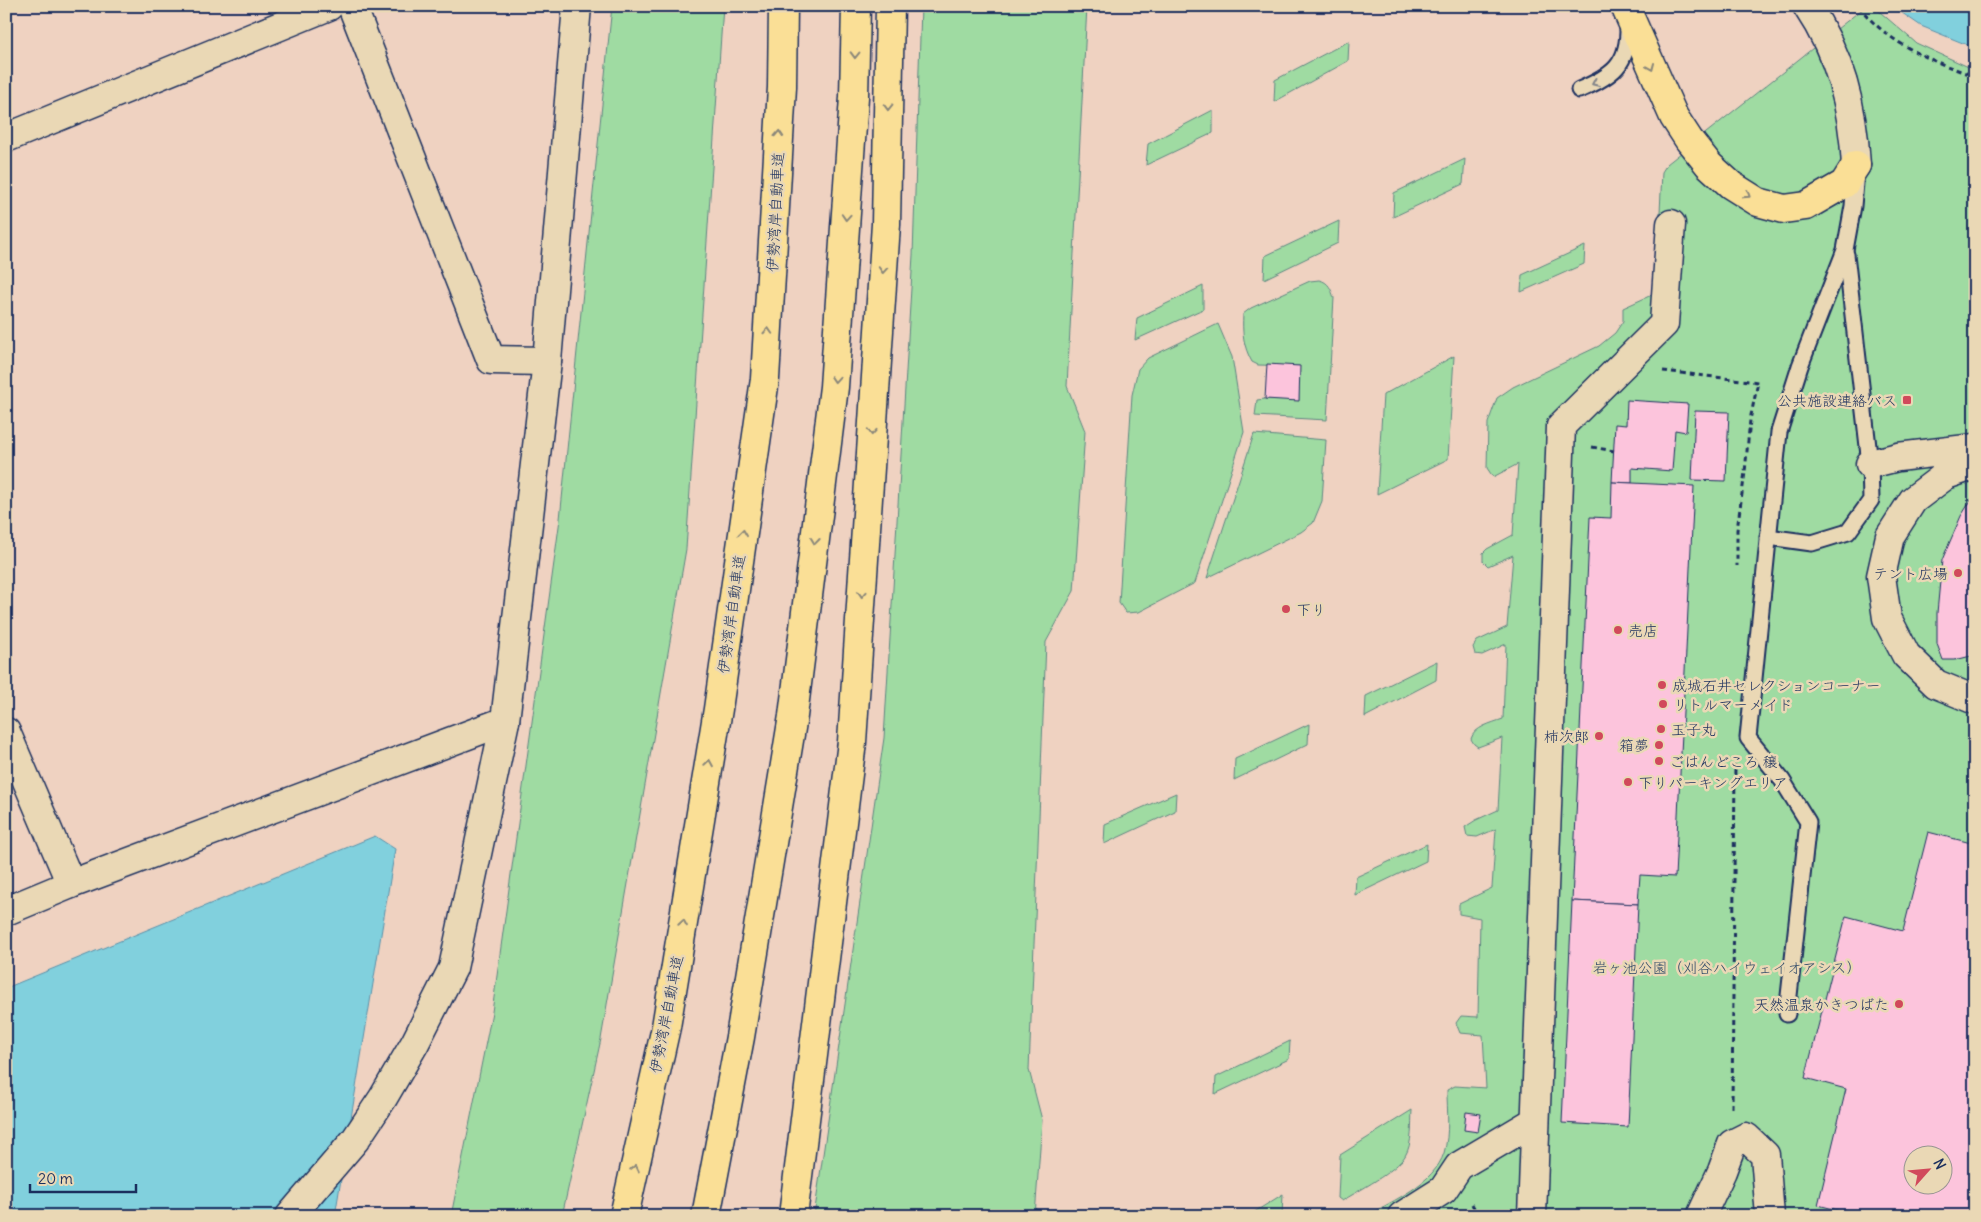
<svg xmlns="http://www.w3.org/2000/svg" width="1981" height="1222" viewBox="0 0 1981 1222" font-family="Delius,'Klee One',sans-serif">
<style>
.green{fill:#9fdba2;stroke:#5d8580;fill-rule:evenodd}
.water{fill:#81d0dd;stroke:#5890aa}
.building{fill:#fcc4dc;stroke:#1b2f5e;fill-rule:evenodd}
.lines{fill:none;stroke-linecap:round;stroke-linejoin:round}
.lane-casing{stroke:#1b2f5e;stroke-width:19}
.street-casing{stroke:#1b2f5e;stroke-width:31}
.secondary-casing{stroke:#1b2f5e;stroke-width:31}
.highway-casing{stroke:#1b2f5e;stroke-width:31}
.path{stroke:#1b2f5e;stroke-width:3;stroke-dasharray:5 4;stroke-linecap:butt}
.lane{stroke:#ead8b5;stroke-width:15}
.street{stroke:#ead8b5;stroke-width:28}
.secondary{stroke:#ead8b5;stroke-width:28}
.highway{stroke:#fadf96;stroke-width:28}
.oneway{stroke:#8a877a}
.oneway2{stroke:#82848a}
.poi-dot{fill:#d1495b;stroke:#ead8b5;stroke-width:2}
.labels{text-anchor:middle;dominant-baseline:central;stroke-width:5;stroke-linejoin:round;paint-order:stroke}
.street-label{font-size:15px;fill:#1b2f5e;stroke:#ead8b5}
.poi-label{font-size:15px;fill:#1b2f5e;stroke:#ead8b5;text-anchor:start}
.park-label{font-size:15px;fill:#2f4968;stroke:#ead8b5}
</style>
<rect width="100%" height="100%" fill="#efd2c1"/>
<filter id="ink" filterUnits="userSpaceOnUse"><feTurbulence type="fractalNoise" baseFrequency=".02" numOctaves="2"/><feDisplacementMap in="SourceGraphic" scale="10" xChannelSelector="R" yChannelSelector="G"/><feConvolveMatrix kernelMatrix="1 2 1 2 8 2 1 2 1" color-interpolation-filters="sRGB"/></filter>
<g filter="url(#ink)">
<g class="green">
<path d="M612,6h111l-37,543 -85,490 -39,177h-111l41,-204 68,-493z"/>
<path d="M921,6h166l-20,380 18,45 -11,160 -28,51 -17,428 13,50 -7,96h-221l70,-478 29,-483z"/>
<path d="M1866,6h7l43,37 59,27v1146h-608c26,-16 67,-32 77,-63 6,-20 3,-43 3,-63l8,-4 31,2 -3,-53 -23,-2 -4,-10 5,-7 17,1 2,-99 -21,-4v-10l33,-16 4,-59 -19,8 -10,-1 -2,-9 11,-7 22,-10 4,-72 -24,9 -4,-3 -3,-5c3,-12 21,-16 32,-20l3,-75 -24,11 -7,-1 -2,-7 4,-6 30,-14 6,-72 -25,11 -5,-5v-8l4,-4 26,-14 5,-71 -25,13 -6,-9 1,-45 9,-25 16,-11 86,-41 16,-13 8,-12v-13l33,-15 6,-121 5,-8zM1914,1154h30v30h-30z"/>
<path d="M1349,41l-1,20 -74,41 1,-22z"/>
<path d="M1213,110v23l-67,32 2,-21z"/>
<path d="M1465,159l-2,25 -70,33 1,-24z"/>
<path d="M1339,221l-1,22 -74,36 1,-23z"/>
<path d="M1585,246l-1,18 -63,28 1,-17z"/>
<path d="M1319,280c10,2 12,9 15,18l-7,122 -72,-4 2,-16 8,-1 34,1v-34l-41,-1 -6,-3c-9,-16 -10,-30 -9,-48l8,-6 59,-27z"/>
<path d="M1203,286v23l-68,31 2,-22z"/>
<path d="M1218,324l14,33 12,75 -49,151 -56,29 -13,1 -7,-10 13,-208 6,-26 10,-11z"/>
<path d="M1454,356l-6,103 -71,35 6,-99z"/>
<path d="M1254,434l72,6 -4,61 -9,22 -12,9 -94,46z"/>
<path d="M1437,661l-1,19 -71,37 1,-21z"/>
<path d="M1309,724l-1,20 -74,36 1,-21z"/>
<path d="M1176,793l-1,18 -71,33 1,-20z"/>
<path d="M1427,844l-1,17 -71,34 1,-18z"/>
<path d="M1290,1041l-1,18 -74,35 1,-17z"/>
<path d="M1412,1110c-1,14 1,33 -7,46 -9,15 -47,35 -63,45l-4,-3 2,-43z"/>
<path d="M1283,1194l-1,22h-34z"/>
</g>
<g class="water">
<path d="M1892,6h83v42l-54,-22z"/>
<path d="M375,836l20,13 -60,367h-329v-228z"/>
</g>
<g class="building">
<path d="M1267,364l33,2 -1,35 -34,-2z"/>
<path d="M1627,400l61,4 -2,28 -11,-2 -3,41 -40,-3v15l-20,-1 3,-58 11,1z"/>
<path d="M1695,411l34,1 -3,69 -34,-1z"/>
<path d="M1612,482l82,4 -19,391 -35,-2 -2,29 -66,-3 18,-384 21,1z"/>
<path d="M1975,494v161l-20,5h-12l-6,-16v-31l5,-53 19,-44z"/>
<path d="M1928,832l47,12v372h-114l-43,-11 28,-116 -41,-11 41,-162 57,15zM1914,1154h30v30h-30z"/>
<path d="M1572,901l66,3 -10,223 -66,-4z"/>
<path d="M1466,1112l15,2 -3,18 -14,-2z"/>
</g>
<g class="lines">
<defs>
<g id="lane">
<path d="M1579,90c34,-14 50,-26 49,-64"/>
<path d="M1768,537l44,6 36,-11 23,-32 -1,-36 -24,-210"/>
<path d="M1787,1014l21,-192 -26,-42 -34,-42 31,-306 21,-66 45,-116 8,-44 3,-34"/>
</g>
<g id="street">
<path d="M352,6l139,354 56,1"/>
<path d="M6,138l323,-132"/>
<path d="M1870,464l28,-7 77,-9"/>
<path d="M1975,465l-29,10 -33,25 -23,36 -9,40 6,42 19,37 30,29 39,16"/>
<path d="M6,732l65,152"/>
<path d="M6,911l65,-27 434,-163"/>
<path d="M1402,1216l41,-26 16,-24 76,-45"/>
<path d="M1532,1216l29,-790 103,-102 7,-100"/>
<path d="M1701,1216l21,-45 10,-27 14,-7 19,18 5,61"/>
</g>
<g id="secondary">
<path d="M1807,6c33,49 46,101 49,159"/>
<path d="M290,1216l65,-76 28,-42 32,-55 38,-75 52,-247 42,-360 30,-355"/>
</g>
<g id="highway">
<path d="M1625,6l49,111 15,23 20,25 22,20 27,17 26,7 22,-3 38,-22 12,-19"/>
<path d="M624,1216l42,-189 52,-318 47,-330 17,-292 1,-81"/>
<path d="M706,1216l34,-179 53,-321 41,-329 20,-290 2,-91"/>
<path d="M793,1216l59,-474 34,-518 4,-218"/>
</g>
</defs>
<use href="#lane" class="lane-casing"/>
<use href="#street" class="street-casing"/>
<use href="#secondary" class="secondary-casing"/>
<use href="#highway" class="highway-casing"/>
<g class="path">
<path d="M1859,6c27,37 74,56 116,70"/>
<path d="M1663,371l95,11 -8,38 -5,52 -8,58v36"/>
<path d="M1592,447l22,4"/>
<path d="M1732,1108l3,-343"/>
<path d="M1472,1204l6,12"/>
</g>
<use href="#lane" class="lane"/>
<use href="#street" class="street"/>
<use href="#secondary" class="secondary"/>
<use href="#highway" class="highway"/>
</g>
<defs><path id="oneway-chevron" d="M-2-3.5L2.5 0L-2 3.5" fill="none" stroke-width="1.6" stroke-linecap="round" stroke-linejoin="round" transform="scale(1.25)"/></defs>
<g class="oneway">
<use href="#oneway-chevron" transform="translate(855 55) rotate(91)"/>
<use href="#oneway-chevron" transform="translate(1651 67) rotate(67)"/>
<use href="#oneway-chevron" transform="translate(888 107) rotate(91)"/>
<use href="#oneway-chevron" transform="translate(779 134) rotate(-87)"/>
<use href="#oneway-chevron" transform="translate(1747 195) rotate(33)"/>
<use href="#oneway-chevron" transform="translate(846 217) rotate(94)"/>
<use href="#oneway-chevron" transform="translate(883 270) rotate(94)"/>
<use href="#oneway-chevron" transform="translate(768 331) rotate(-87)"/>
<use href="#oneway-chevron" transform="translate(835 379) rotate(94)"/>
<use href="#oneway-chevron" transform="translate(872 432) rotate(94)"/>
<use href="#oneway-chevron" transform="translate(743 533) rotate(-82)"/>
<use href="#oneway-chevron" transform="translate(815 541) rotate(97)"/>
<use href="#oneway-chevron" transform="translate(862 594) rotate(94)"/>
<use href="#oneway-chevron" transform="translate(709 763) rotate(-81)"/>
<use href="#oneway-chevron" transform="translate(683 923) rotate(-81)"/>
<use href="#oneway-chevron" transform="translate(635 1168) rotate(-78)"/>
</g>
<use class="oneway2" href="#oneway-chevron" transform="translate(1595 83) rotate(156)"/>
</g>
<g class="poi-dot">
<rect x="1902" y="395" width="10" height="10" rx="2.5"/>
<circle cx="1958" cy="573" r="5"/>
<circle cx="1286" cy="609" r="5"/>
<circle cx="1618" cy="630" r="5"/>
<circle cx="1662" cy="685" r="5"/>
<circle cx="1663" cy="704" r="5"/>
<circle cx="1661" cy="729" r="5"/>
<circle cx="1599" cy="736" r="5"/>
<circle cx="1659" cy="745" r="5"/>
<circle cx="1659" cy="761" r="5"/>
<circle cx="1628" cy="782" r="5"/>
<circle cx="1899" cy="1004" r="5"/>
</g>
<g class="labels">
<g class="street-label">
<text transform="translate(775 212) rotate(-87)">伊勢湾岸自動車道</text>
<text transform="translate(731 614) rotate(-82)">伊勢湾岸自動車道</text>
<text transform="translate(666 1014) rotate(-79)">伊勢湾岸自動車道</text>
</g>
<g class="poi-label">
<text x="1897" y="400" text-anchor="end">公共施設連絡バス</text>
<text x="1948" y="573" text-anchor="end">テント広場</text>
<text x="1296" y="609">下り</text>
<text x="1628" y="630">売店</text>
<text x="1672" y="685">成城石井セレクションコーナー</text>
<text x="1673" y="704">リトルマーメイド</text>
<text x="1671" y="729">玉子丸</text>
<text x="1589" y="736" text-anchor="end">柿次郎</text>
<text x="1649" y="745" text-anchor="end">箱夢</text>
<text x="1669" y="761">ごはんどころ 穣</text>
<text x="1638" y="782">下りパーキングエリア</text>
<text x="1889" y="1004" text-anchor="end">天然温泉かきつばた</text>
</g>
<g class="park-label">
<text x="1727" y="967">岩ヶ池公園（刈谷ハイウェイオアシス）</text>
</g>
</g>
<rect width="1981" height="1222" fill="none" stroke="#ead8b5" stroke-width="25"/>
<rect x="12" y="12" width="1956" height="1197" fill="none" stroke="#1b2f5e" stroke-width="2" filter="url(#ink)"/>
<g transform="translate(1928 1170) rotate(63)"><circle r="24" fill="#ead8b5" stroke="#979492"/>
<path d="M0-4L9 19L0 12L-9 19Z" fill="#d1495b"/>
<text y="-8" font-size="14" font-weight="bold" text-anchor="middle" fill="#1b2f5e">N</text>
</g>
<path d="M30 1184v8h106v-8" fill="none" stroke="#1b2f5e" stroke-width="2.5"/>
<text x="38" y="1184" font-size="15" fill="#1b2f5e" stroke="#ead8b5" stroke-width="4" paint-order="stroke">20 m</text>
</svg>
